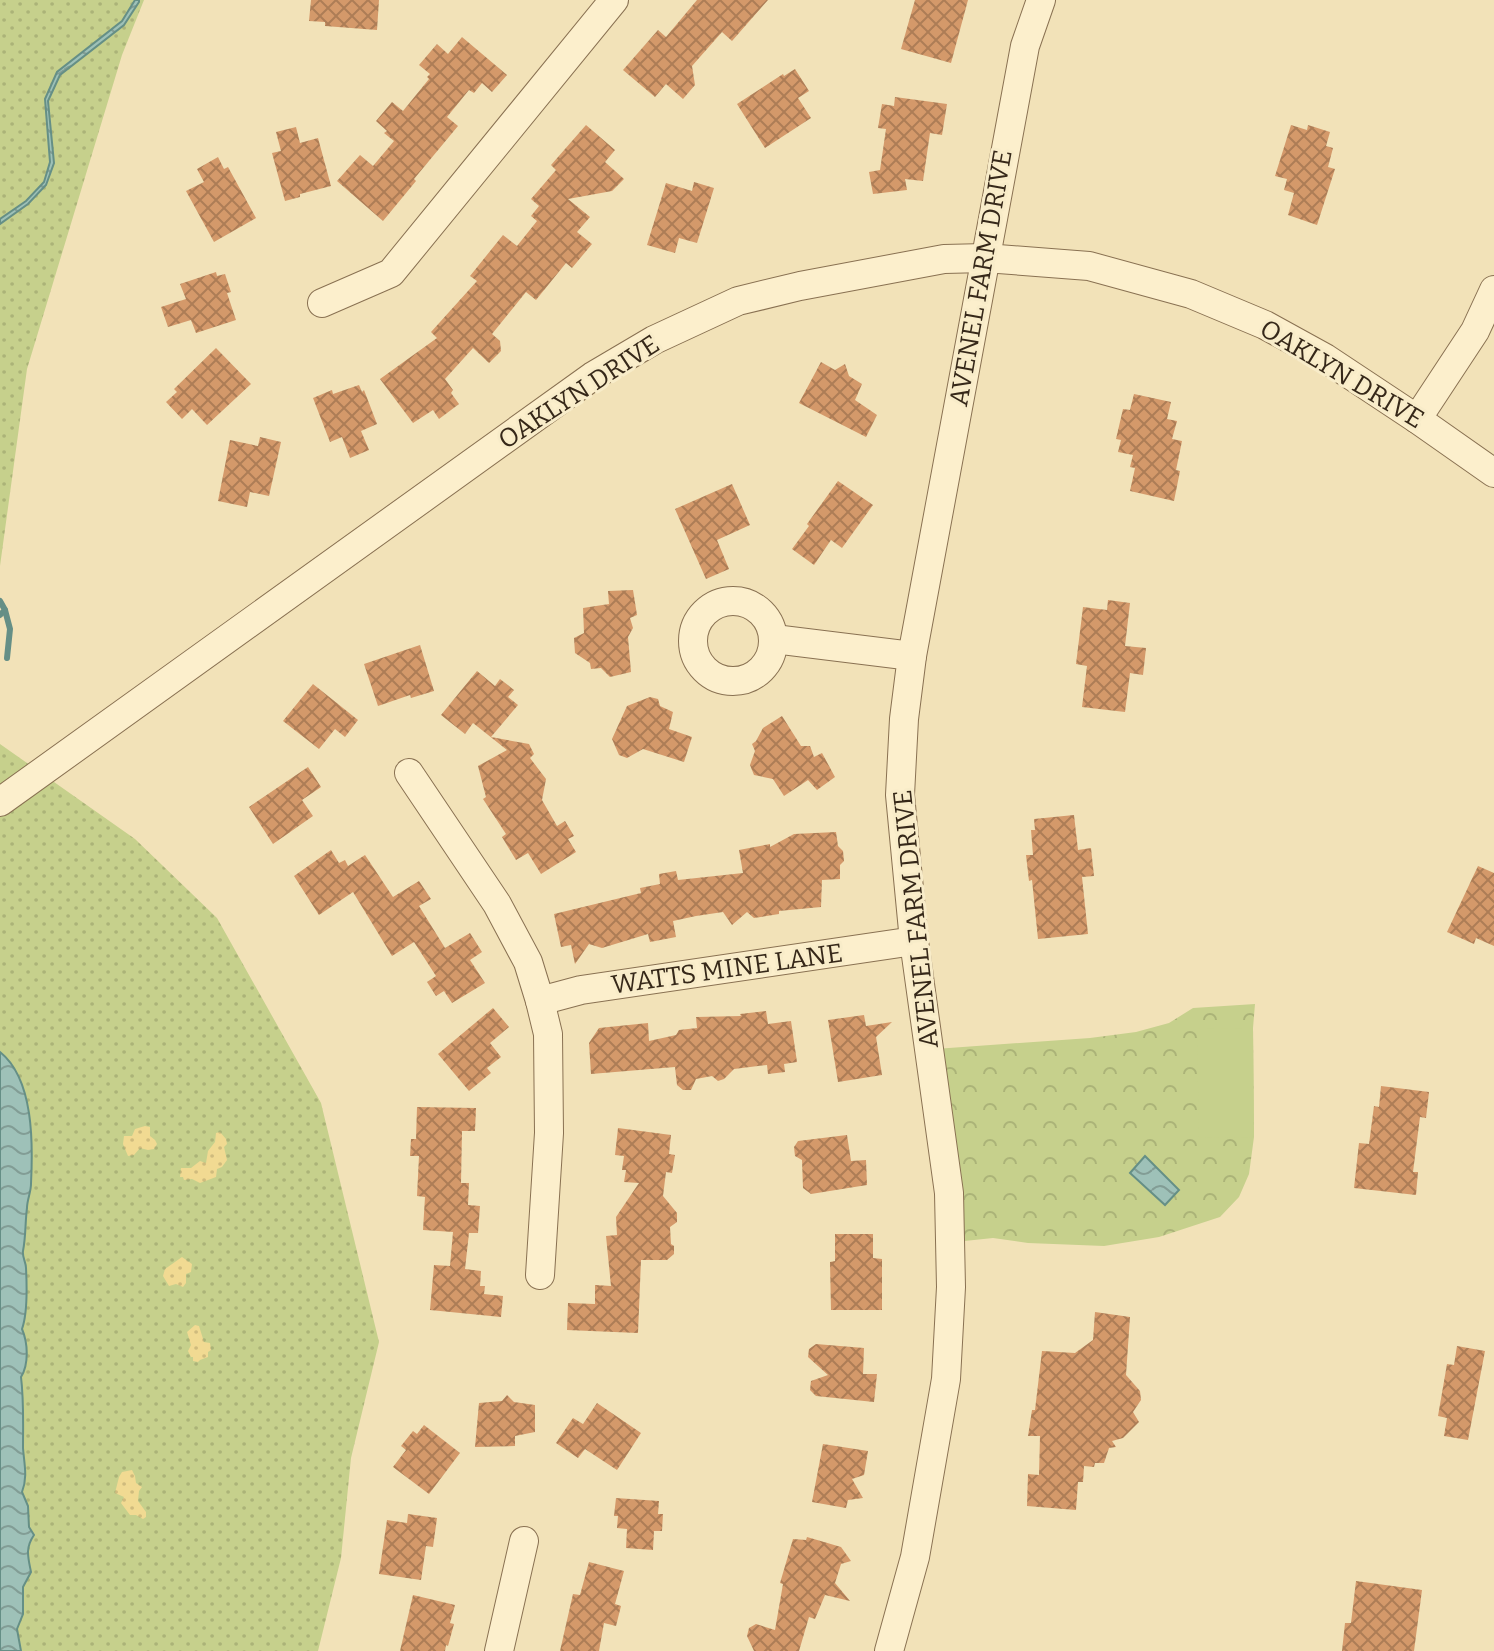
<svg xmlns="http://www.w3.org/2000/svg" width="1494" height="1651" viewBox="0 0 1494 1651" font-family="Bitter,serif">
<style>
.grass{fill:url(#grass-dots)}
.sand{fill:url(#sand-dots)}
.park{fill:url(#park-crowns)}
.garden{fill:#c6d08c}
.water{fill:url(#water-waves);stroke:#658f86;stroke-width:2}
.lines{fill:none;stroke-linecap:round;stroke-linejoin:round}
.stream{stroke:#658f86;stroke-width:6}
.building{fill:url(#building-cross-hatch)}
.minor-casing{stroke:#897152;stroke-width:30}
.minor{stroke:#fcefcc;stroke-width:28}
.labels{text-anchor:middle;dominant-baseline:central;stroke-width:6;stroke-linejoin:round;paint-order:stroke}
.street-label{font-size:26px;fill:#362819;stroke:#f8ecc9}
</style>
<defs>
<pattern id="grass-dots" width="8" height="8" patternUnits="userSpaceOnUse" patternTransform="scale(2)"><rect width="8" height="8" fill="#c6d08c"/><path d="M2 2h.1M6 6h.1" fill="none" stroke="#abb378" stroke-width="1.8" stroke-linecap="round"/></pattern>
<pattern id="sand-dots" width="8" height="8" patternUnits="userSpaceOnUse" patternTransform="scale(2)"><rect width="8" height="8" fill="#f1da92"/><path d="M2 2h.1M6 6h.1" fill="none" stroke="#cfbb7d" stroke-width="1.8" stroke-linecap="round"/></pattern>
<pattern id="park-crowns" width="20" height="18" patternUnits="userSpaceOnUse" patternTransform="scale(2)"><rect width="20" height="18" fill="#c6d08c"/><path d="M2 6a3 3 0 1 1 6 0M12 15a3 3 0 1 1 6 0" fill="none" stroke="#abb378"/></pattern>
<pattern id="water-waves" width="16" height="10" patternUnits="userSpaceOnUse" patternTransform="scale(2)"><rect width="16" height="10" fill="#9ec1b8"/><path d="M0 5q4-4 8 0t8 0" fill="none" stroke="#829d95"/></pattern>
<pattern id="building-cross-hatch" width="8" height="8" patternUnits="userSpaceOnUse" patternTransform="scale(2)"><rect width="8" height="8" fill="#d4996a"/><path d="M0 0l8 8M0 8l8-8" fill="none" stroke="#ad7d56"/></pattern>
</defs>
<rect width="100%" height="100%" fill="#f2e2b8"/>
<g class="grass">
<path d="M0,0h144l-22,55 -95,314 -27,197z"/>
<path d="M0,744l135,95 82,79 104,185 58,239 -28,116 -10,100 -23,93h-318z"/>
</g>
<g class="sand">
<path d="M145,1126l5,1v9l5,4 2,4 -3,5 -6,1 -8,-2 -6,7 -6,1 -5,-12 1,-8h8l3,-7z"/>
<path d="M220,1132l6,7 1,5 -3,3 3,13 -5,7 -5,2 -1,8 -16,6 -8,-4 -8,1 -1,-3h-3l1,-9h10l9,-7 6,2 2,-12 7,-9 1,-9z"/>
<path d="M182,1257l10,7 -1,8 -5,2v9l-3,4 -7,-3 -7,2 -6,-10 2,-7z"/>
<path d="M195,1325l4,1 5,16 6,1 1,7 -3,2v5l-8,3 -2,2 -5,-1v-4h-2l-3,-6 3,-6 -4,-13z"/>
<path d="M132,1470l3,6 1,7 6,4 -3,4 -1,10 8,11v5l-3,2 -7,-4h-6l-9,-12 3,-6 -9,-4 4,-16 3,-5z"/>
</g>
<path class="park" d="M1255,1004l-2,24 1,109 -5,37 -10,23 -19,20 -61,20 -55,9 -76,-3 -35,-5 -38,4 -20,-193 155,-11 46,-6 33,-9 24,-15z"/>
<path class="garden" d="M1253,1028l1,109 -55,1 -2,-109z"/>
<g class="water">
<path d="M135,0h4v2l-15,23 -64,50 -12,26 6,62 -8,22 -18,19 -28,20v-5l26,-18 18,-19 6,-20 -5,-63 12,-27 65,-51z"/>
<path d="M0,1052c34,27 33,92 31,132 0,8 -4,16 -4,24 -2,15 -1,28 -4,43 -1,6 3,11 3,17 1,19 2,44 -4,61 6,14 7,35 -1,48 3,24 2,47 2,71 1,15 5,29 -1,44l6,14 1,21 5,8c-9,13 -6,22 -3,37l-8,15v27l-6,15 4,22h-21z"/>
<path d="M1145,1156l34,34 -14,15 -35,-32z"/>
</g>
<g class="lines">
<g class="stream">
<path d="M0,601l5,9 -5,5"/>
<path d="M5,610l5,19 -3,29"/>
</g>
</g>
<g class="building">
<path d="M311,0h68l-2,30 -52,-4v-4l-16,-1z"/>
<path d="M697,0h71l-36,41 -10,-9 -30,34 3,19 -12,14 -17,-15 -11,13 -32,-27 35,-40 8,7z"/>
<path d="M915,0h53l-17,63 -50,-14z"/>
<path d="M462,37l45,38 -15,17 -10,-9 -8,10 -5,-3 -22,27 11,9 -44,53 2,2 -33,40 -46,-40 23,-26 13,11 21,-25 -10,-8 3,-2 -11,-10 16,-19 11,9 26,-32 -2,-2 3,-3 -11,-9 18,-21 11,10z"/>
<path d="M795,69l14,22 -11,7 13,20 -46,30 -28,-44 46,-30 1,2z"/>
<path d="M895,97l52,7 -5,31 -12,-2 -7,48 -18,-2 2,11 -34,4 -4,-22 11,-2 6,-41 -8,-1 4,-24 12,2z"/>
<path d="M586,125l29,25 -10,12 19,17 -12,12 -44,8 22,18 -13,15 15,12 -20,24 -6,-5 -30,37 -10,-8 -34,42 8,7 1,10 -12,12 -16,-15 -28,31 8,11 -2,3 8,11 -20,15 -6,-9 -20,13 -33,-44 57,-41 -6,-6 46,-51 -7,-5 33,-41 14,11 20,-25 -6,-5 8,-10 -8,-7 25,-29 -5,-5z"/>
<path d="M1291,125l16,5 1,-5 22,7 -4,14 7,2 -5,19 7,2 -18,56 -29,-10 6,-22 -10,-3 3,-11 -12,-3z"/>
<path d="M296,127l4,16 18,-5 13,48 -31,8v3l-15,4 -13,-48 9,-2 -5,-19z"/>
<path d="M218,157l6,12 4,-2 28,51 -42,24 -28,-51 18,-9 -7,-13z"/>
<path d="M694,182l20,6 -17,55 -18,-5 -4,15 -28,-8 19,-62 26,8z"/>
<path d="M216,272l1,4 8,-2 6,18 -4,1 9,27 -40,13 -5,-13 -23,7 -7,-20 25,-8 -6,-15z"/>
<path d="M216,348l35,36 -44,41 -15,-16 -10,10 -16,-17 11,-10 -3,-3z"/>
<path d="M821,362l14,8 10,-6 4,12 13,8 -7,16 22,15 -11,22 -67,-34z"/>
<path d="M359,385l3,7 2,-2 13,34 -16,7 8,19 -19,8 -8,-21 -12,5 -17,-44 19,-8 1,4z"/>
<path d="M1134,394l37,8 -4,17 10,2 -5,18 10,2 -6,29 4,1 -6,30 -44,-10 5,-23 -5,-1 3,-12 -15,-3 3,-12 -5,-1 7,-30 7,1z"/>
<path d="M260,437l21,5 -12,54 -19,-4 -3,15 -29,-6 12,-61 28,6z"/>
<path d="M838,481l35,24 -31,43 -11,-8 -17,25 -22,-16 17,-23 -2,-2z"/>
<path d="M732,484l18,41 -33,15 12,29 -23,10 -31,-70z"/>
<path d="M633,590l4,25 -7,3 3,10 -5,9 3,35 -21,5 -9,-9 -10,1 -1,-6 -15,-10 -1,-15 10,-5 -1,-25 26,-4 -1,-13z"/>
<path d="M1108,600l22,3 -5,43 21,2 -3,27 -13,-2 -5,39 -43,-5 5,-41 -11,-2 7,-57 24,3z"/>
<path d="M420,645l14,46 -23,7 -1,-3 -32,11 -14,-42z"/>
<path d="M477,671l18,15 5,-7 14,11 -6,7 10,8 -27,32 38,7 5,10 -4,4 16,21 -4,21 15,26 8,-5 9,15 -6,3 8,13 -35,22 -13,-21 -12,7 -14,-23 4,-3 -23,-35 3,-2 -8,-31 29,-16 -34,-27 -8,11 -24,-19z"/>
<path d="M313,684l45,36 -13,17 -10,-8 -16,20 -36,-28z"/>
<path d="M650,697l8,2 2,7 13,6 -4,17 23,8 -8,25 -41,-13 -16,9 -8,-3 -7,-16 15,-33z"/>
<path d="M782,716l19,30h9l4,11 8,-4 13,24 -18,13 -9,-10 -24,16 -11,-17 -19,-4 -4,-10 5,-14 -3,-7 4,-3 7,-13z"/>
<path d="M308,767l13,20 -19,13 11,16 -40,28 -24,-37z"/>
<path d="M1074,815l4,35 13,-2 3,28 -12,1 6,57 -50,5 -6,-59 -3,1 -3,-26h7l-2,-25h4l-1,-11z"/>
<path d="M836,832l2,14 5,5 1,10 -4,4v14l-18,1 -1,27 -42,4v3l-25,4 -7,-6 -15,13 -9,-13 -27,4 -23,5 3,16 -26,5 -2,-8 -46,14 -13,-4 -14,20 -4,-19 -10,2 -7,-33 87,-21 -1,-5 20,-4 -1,-10 17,-3 2,9 65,-7 -4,-23 31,-6v3l24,-13z"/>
<path d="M331,850l8,13 6,-3 3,6 17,-11 28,42 26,-16 12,18 -12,7 26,42 25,-15 12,19 -12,8 15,23 -33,20 -8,-12 -8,5 -9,-14 9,-6 -22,-34 -22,14 -39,-64 -34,23 -25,-39z"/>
<path d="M1478,866l16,7v73l-18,-8 -2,6 -27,-12z"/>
<path d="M493,1008l16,19 -19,16 11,14 -14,11 4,5 -22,18 -31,-37z"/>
<path d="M766,1011l2,13 23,-3 6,41 -13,2 1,8 -17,2 -1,-9 -33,4 -10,10 -6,2 -6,-5 -16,3 -5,11h-8l-6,-5 -2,-18 -84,7 -2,-31 10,-15 49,-5 1,18 27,-6 3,-5 18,-2 -1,-11 45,-1 -1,-2z"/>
<path d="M864,1015l2,11 26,-4 -16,15 6,38 -44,7 -10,-62z"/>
<path d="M1381,1086l48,6 -3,26 -6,-1 -7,55h5l-2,23 -62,-7 5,-45 10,1 5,-38 5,1z"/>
<path d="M417,1107l59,1 -1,23h-13l-1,52h8l-1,22 12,1 -2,27h-9l-4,36 16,2 -1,15h5l-1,8 19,2 -2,21 -71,-7 4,-45 16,1 3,-34 -30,-2 2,-33 -8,-1 2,-40h-9l1,-17h5z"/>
<path d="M618,1128l53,7 -2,19 6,1 -3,18 -6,-1 -3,24 14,17v9l-7,5 1,17 3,2v8l-7,6h-26l-3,73 -71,-3 1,-27 27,1v-19l16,1 -5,-50 11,-1 -1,-18 23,-34 -15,-1 2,-12h-4l2,-14 -9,-1z"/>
<path d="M847,1135l4,26 15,-1 1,25 -56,9 -8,-6 -1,-28 -7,-4 -1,-9 4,-6z"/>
<path d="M835,1234h38v24l9,1v51h-51l-1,-48 5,-1z"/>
<path d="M1095,1312l35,5 -4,58 14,16 1,9 -8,12 6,10 -16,16 -11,3 4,6 -7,1 -5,15h-9l-1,4 -10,-1 -1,16h-5l-2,28 -49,-4 1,-32 11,1 1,-39h-12l4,-26h3l7,-59 33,2 18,-13z"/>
<path d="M816,1344l48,4 -1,26h14l-3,28 -58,-6 -6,-6 1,-9 17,-6 -20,-18 1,-8z"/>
<path d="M1457,1346l28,5 -17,89 -24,-4 3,-18 -9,-2 9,-52 7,1z"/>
<path d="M507,1395l7,7 21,3v27l-20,4v10l-40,1 4,-44 23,-2z"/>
<path d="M597,1403l44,30 -24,37 -32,-21 -7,9 -22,-15 17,-25 10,6z"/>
<path d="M424,1425l36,28 -31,41 -36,-27 13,-17 -5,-4 12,-15 4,3z"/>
<path d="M823,1444l45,7 -4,24 -12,4 11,19 -15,2 -2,8 -34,-6z"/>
<path d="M616,1498l43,3 -1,13h5l-1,17h-8l-1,19 -27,-2 1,-19 -10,-1 1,-12h-4z"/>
<path d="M408,1514l29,4 -4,29 -7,-1 -5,34 -42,-6 8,-54 20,3z"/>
<path d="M807,1537l34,10 10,14 -10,3 -6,19 15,18 -25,-6 -10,24 -6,-2 -10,34h-45l-7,-15 2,-8 7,-4 19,6 8,-46 -3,-1 13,-44 13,1z"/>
<path d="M589,1562l35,9 -9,33 6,2 -5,20 -12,-3 -5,28h-39l13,-57 7,1z"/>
<path d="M1356,1581l66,9 -8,61h-72l3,-28h6z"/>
<path d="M413,1595l42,10 -5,18 4,1 -6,22 -2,-1 -1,6h-45z"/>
</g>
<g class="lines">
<defs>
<g id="minor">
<path d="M322,303l69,-30 223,-273"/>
<path d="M1417,419l58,-88 19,-41"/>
<circle cx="733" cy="641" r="40"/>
<path d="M774,639l138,17"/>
<path d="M409,773l88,131 31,58 12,39 8,33 1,99 -9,142"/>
<path d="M0,802l593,-426 61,-36 84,-39 62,-15 144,-27 41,-1 104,8 102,28 74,31 60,33 92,61 77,54"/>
<path d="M540,1001l41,-11 333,-49"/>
<path d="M499,1651l25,-110"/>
<path d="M889,1651l26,-94 31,-178 5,-92 -2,-94 -35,-252 -14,-146 4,-76 8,-63 113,-610 16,-46"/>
</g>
</defs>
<use href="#minor" class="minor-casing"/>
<use href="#minor" class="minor"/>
</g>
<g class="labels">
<g class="street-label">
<text transform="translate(981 278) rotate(-80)">AVENEL FARM DRIVE</text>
<text transform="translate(1342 374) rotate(31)">OAKLYN DRIVE</text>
<text transform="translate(579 392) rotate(-33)">OAKLYN DRIVE</text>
<text transform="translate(916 919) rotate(-96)">AVENEL FARM DRIVE</text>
<text transform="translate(727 969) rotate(-8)">WATTS MINE LANE</text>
</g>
</g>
</svg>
